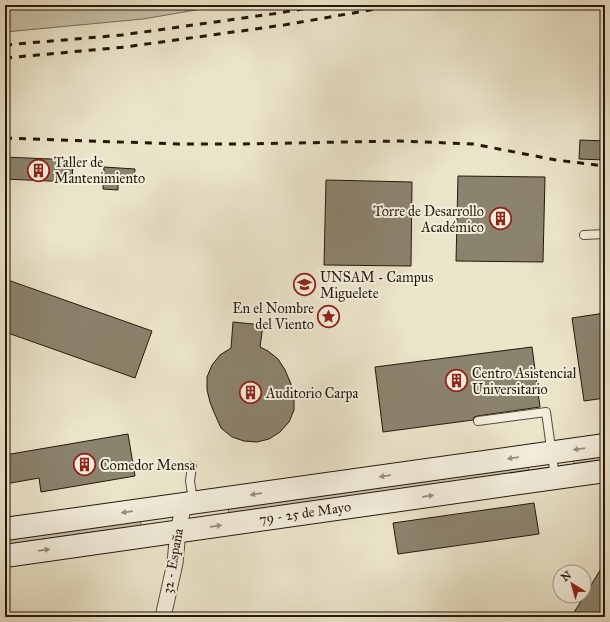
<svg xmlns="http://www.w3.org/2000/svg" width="610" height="622" viewBox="0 0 610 622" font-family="'IM FELL Great Primer',serif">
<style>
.green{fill:#c9c1a9;stroke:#776d5a}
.building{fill:#8c836e;stroke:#25190b}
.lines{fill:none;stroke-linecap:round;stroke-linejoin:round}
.service-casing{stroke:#564c3a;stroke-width:10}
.minor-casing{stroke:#564c3a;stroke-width:17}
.secondary-casing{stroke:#25190b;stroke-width:24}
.service{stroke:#f2eddc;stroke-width:8}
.minor{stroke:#f2eddc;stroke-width:15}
.secondary{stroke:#f2eddc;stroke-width:22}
.rail{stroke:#25190b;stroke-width:3;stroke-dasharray:7 7;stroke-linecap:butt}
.oneway{fill:#968e7e}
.labels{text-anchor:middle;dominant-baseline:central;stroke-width:4;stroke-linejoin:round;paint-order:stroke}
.poi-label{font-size:14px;fill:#25190b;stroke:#f2eddc;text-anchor:start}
.street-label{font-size:14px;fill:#25190b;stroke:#f2eddc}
</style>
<rect width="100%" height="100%" fill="#ebe4c9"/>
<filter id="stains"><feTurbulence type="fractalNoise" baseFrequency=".005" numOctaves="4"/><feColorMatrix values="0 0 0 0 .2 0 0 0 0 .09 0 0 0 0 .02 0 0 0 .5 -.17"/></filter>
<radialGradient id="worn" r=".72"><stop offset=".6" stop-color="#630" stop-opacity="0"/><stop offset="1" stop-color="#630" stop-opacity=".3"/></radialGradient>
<g class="green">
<path d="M5,5h220l-82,14 -138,13z"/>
<path d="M605,455v5l-31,4 -1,-4z"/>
<path d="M528,467l1,4 -300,42 -1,-4z"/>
<path d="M140,521l2,6 -49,5 -88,13v-5z"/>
</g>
<g class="building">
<path d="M580,140l25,1v19l-26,-1z"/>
<path d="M5,157l68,3 -1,22 -67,-3z"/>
<path d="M104,167l31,2 -1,14 -16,-1v8l-15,-1z"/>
<path d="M458,176l87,1 -2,85 -87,-1z"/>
<path d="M326,180l86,2 -1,84 -87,-1z"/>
<path d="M5,279l147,52 -17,47 -130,-46z"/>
<path d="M605,313v85l-21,3 -12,-83z"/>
<path d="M233,322l30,3 -3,22 8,4 10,8 7,11 6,14 3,13v13l-5,12 -9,10 -11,7 -12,3 -13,-1 -12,-4 -11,-9 -8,-18 -3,-8 -3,-12v-13l5,-12 8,-10 11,-7z"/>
<path d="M532,347l8,60 -63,9 -3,1 -1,3 -90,12 -8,-65z"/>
<path d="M128,434l7,42 -94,16 -2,-14 -34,6v-29z"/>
<path d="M534,503l5,31 -141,20 -5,-31z"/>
<path d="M605,562v55h-34l14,-22z"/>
</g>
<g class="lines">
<defs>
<g id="service">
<path d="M584,235l21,-1"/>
<path d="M478,421l68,-9 9,65"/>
<path d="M187,501l5,-7 -2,-13 2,-15"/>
</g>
<path id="minor" d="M163,617l12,-54 3,-32 6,-27"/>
<g id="secondary">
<path d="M5,529l600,-84"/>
<path d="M5,556l600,-85"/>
</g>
</defs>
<use href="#service" class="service-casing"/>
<use href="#minor" class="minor-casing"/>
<use href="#secondary" class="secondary-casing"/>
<use href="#service" class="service"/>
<use href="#minor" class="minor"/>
<use href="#secondary" class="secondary"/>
<g class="rail">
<path d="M5,45l117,-10 157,-22 46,-8"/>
<path d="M5,58l120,-11 159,-22 115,-20"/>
<path d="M5,138l173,6h62l160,-3 73,3 83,16 49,6"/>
</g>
</g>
<defs><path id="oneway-solid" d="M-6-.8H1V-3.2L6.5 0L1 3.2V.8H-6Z"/></defs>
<g class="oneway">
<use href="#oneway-solid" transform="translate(579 449) rotate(172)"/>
<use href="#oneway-solid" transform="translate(513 458) rotate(172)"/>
<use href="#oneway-solid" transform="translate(385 476) rotate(172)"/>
<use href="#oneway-solid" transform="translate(256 494) rotate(172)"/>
<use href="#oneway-solid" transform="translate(428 496) rotate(-8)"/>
<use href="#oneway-solid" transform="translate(127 512) rotate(172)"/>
<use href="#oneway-solid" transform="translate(216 526) rotate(-8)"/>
<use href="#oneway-solid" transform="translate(44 550) rotate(-8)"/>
</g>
<defs>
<symbol id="building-ring" viewBox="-11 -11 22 22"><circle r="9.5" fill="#f2eddc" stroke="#8f2418" stroke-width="1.5"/><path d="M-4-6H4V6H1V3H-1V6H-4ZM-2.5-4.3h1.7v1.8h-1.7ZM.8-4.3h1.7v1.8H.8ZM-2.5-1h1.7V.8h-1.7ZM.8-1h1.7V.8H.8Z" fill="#8f2418"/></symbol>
<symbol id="university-ring" viewBox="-11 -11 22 22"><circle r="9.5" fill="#f2eddc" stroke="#8f2418" stroke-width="1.5"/><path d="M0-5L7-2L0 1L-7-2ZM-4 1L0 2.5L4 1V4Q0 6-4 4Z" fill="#8f2418"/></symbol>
<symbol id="sight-ring" viewBox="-11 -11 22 22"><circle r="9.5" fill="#f2eddc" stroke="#8f2418" stroke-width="1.5"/><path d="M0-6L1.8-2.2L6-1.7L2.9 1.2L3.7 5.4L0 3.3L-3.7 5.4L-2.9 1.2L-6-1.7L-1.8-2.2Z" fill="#8f2418"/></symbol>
</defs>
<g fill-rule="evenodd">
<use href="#building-ring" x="26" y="158" width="25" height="25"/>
<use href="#building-ring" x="488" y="206" width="25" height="25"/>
<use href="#university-ring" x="292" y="272" width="25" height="25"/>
<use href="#sight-ring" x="316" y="304" width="25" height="25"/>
<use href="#building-ring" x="444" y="368" width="25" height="25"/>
<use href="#building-ring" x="238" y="380" width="25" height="25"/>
<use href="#building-ring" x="72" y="452" width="25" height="25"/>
</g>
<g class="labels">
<g class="poi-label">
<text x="54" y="162">Taller de<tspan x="54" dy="16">Mantenimiento</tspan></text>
<text x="484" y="211" text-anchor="end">Torre de Desarrollo<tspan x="484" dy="16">Académico</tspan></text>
<text x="320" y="277">UNSAM - Campus<tspan x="320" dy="16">Miguelete</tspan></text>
<text x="314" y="308" text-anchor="end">En el Nombre<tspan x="314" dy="16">del Viento</tspan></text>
<text x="472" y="373">Centro Asistencial<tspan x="472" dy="16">Universitario</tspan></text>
<text x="266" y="393">Auditorio Carpa</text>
<text x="100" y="465">Comedor Mensa</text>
</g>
<g class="street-label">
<text transform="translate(305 513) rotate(-8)">79 - 25 de Mayo</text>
<text transform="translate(173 561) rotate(-80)">32 - España</text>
</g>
</g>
<rect width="610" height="622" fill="none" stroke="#ebe4c9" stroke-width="20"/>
<rect x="6" y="6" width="598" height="610" fill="none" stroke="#25190b" stroke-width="2"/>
<rect x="10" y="10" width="590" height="602" fill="none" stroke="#25190b"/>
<g transform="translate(572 584) rotate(323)"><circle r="19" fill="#f2eddc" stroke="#a09888"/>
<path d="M0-3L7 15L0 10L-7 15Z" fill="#8f2418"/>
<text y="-6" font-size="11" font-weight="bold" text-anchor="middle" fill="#25190b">N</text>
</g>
<rect width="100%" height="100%" filter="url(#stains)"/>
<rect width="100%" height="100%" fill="url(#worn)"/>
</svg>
